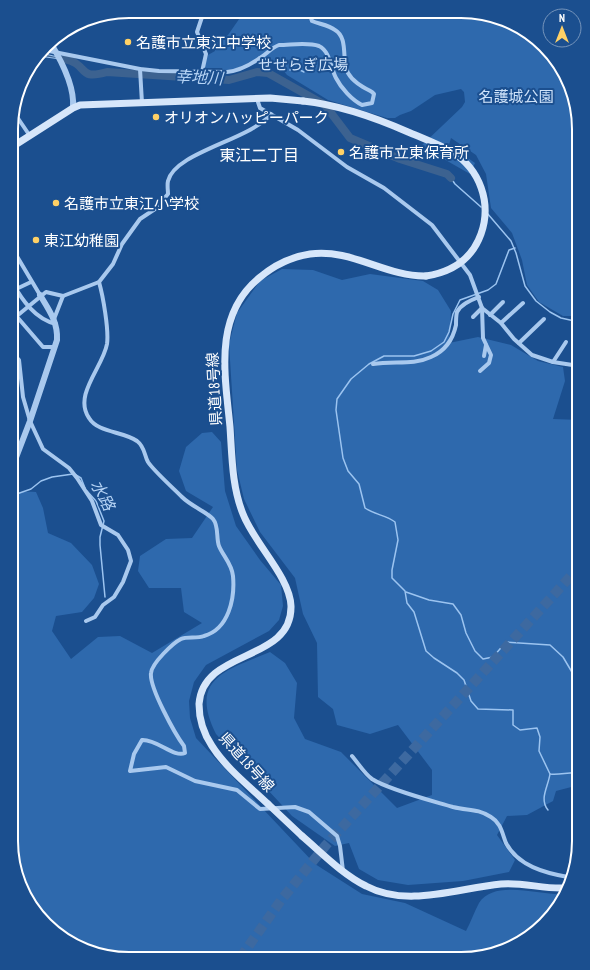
<svg xmlns="http://www.w3.org/2000/svg" width="590" height="970" viewBox="0 0 590 970" font-family="'PT Sans Narrow','Noto Sans JP',sans-serif">
<style>
.green{fill:#2e69ad}
.water{fill:#3c6290;stroke:#9cc4f0}
.lines{fill:none;stroke-linecap:round;stroke-linejoin:round}
.stream{stroke:#9cc4f0;stroke-width:1.5}
.river{stroke:#3c6290;stroke-width:8}
.motorway-tunnel{stroke:#3d69a0;stroke-width:10;stroke-dasharray:10 5;stroke-linecap:butt}
.minor{stroke:#a9c9ee;stroke-width:4}
.tertiary{stroke:#a9c9ee;stroke-width:6}
.secondary{stroke:#d6e6fa;stroke-width:7}
.secondary-bridge{stroke:#d6e6fa;stroke-width:7}
.poi-dot{fill:#ffd166;stroke:#1b4f8f;stroke-width:1.5}
.labels{text-anchor:middle;dominant-baseline:central;stroke-width:4;stroke-linejoin:round;paint-order:stroke}
.poi-label{font-size:15px;fill:#fff;stroke:#1b4f8f;text-anchor:start}
.park-label{font-size:15px;fill:#cfe3fa;stroke:#1b4f8f}
.street-label{font-size:15px;fill:#fff;stroke:#1b4f8f}
.water-label{font-size:16px;font-style:italic;fill:#b5d3f5;stroke:#1b4f8f}
.neighbourhood-label{font-size:16px;fill:#fff;stroke:#1b4f8f}
.rim{fill:none;stroke:#fff;stroke-width:2}
</style>
<rect width="100%" height="100%" fill="#1b4f8f"/>
<g class="green">
<path d="M244,12l240,1 49,22 37,49 9,45v187h-16l-24,-14 -12,-17 -5,-25 -10,-27 -21,-25 -5,-34 -10,-19 -25,-17 -2,7 26,18 -5,11 -49,-28 41,-39 3,-5 -1,-10 -3,-3 -26,6 -24,16 -11,4 -5,3h-8l-59,-18 -41,-25 -4,-5 -19,-12c-15,1 -26,14 -41,12l-1,-2h-18l4,-13 7,-4 -1,-6 14,-10z"/>
<path d="M282,269l31,1 29,10 28,-6 53,7 15,9 13,21 -2,32 29,-6 33,8 27,16 25,6 2,14 -12,38 26,1v365l-23,6 -3,10 -26,14 -20,1 -10,19 18,25 -6,12 -46,9 -55,4 -30,-5 -19,-11 -10,-26 -14,3 -43,-30 -76,-82c-28,-56 11,-64 54,-82l15,11 12,20 -3,35 11,21 36,13 56,56 35,-13v-25l-34,-45 -28,9 -33,-9 -4,-16 -15,-12 -1,-54 -14,-29 -8,-36 -35,-46 -16,-33 -7,-29 -8,-126 8,-31 23,-32z"/>
<path d="M212,432l9,10 4,49 11,35 24,34 21,25 2,21 -4,14 -10,11 -63,34 -12,17 -5,19 1,17 6,20 119,126 47,30 43,9 61,28c5,-9 8,-19 13,-28 15,-24 60,-8 83,-9l-7,19 -49,37 -45,9 -348,-1 -56,-23 -37,-49 -9,-45v-341c5,-10 16,-8 25,-8l7,16 5,25 23,10 21,22 7,19 -5,14 -12,14 -26,4 -4,15 19,28 27,-22 22,-1 32,17 50,-30 -18,-11 -3,-24h-32l-11,-17 2,-15 26,-17 26,-1 21,-31 -27,-16 -7,-20 7,-24 16,-14z"/>
</g>
<path class="water" d="M41,53l33,8 -35,-5z"/>
<g class="lines">
<g class="stream">
<path d="M290,70l6,-2 8,4"/>
<path d="M451,178l4,6 26,23"/>
<path d="M487,213l24,28 5,12 9,33 11,15 14,11 11,6 18,4"/>
<path d="M515,248l-6,2 -13,34 -8,6 -28,10 -7,14 -4,18 -5,10 -13,9 -17,5h-30l-15,8 -18,15 -14,20 -1,11 7,48 5,13 11,13 6,24c10,7 21,7 30,14l3,18 -6,30v8l13,13 2,12 7,9 12,39 8,7 23,15 7,7 7,21 7,8 35,1v15l7,5 17,-2 3,9 -1,14 11,23c11,1 18,-2 29,-1"/>
<path d="M76,475l5,3 4,10"/>
<path d="M87,491l9,10 8,20 -4,16v8l5,52"/>
<path d="M11,496l20,-7 10,-8 11,-4 21,-3"/>
<path d="M406,592l23,8 24,4 8,11 5,18 9,18 8,8 10,-2 13,-15 44,3 13,12 16,27"/>
<path d="M548,810c-9,-11 0,-23 2,-36"/>
</g>
<path class="river" d="M64,59c26,5 12,22 43,13l122,8 28,-8 11,1 57,32 25,33 50,21 47,15 4,4"/>
<path class="motorway-tunnel" d="M240,958l42,-59 44,-54 253,-278"/>
<g class="minor">
<path d="M44,50l96,19 19,2 68,1c12,-1 23,-7 33,-14 7,-4 11,-10 19,-13 12,0 29,-3 40,1 11,5 12,23 17,32 5,10 16,22 26,27l10,-2 2,-9 -2,-2c-9,-5 -19,-10 -24,-19 -7,-12 1,-35 -13,-43 -6,-5 -16,-6 -23,-9l-3,-9"/>
<path d="M260,58l9,4"/>
<path d="M140,69l2,34"/>
<path d="M202,72l4,-18 -9,-22 5,-15 5,-6"/>
<path d="M257,99l3,9 38,22 49,37 37,21 48,37 38,50 12,33 19,15 13,16 18,16 21,7 26,4"/>
<path d="M13,111l17,25"/>
<path d="M12,248l28,47"/>
<path d="M12,282c10,18 23,37 44,42"/>
<path d="M99,282c4,14 10,48 8,62 -4,23 -34,51 -18,74 9,15 34,13 48,23 8,6 7,14 11,21 6,9 25,26 34,35 9,9 25,15 31,22 6,7 3,19 6,27 4,10 13,18 14,30 2,22 -4,53 -29,60 -7,3 -17,0 -23,3 -8,4 -29,24 -30,34 -2,14 24,61 33,73l1,7c-11,5 -28,-14 -43,-13l-8,14 -4,17 36,-4 29,14 42,9 23,19 35,-2 14,5 28,24 3,10 3,25"/>
<path d="M12,291l19,-9"/>
<path d="M12,311l31,36h12"/>
<path d="M490,315l13,-13"/>
<path d="M473,317l9,-9"/>
<path d="M54,319l9,-23"/>
<path d="M12,320l34,-28 17,4 36,-14 14,-18 9,-20 18,-25 15,-10 13,-15c0,-4 -1,-9 0,-13 7,-29 82,-41 103,-67"/>
<path d="M501,323l22,-20"/>
<path d="M519,343l25,-24"/>
<path d="M12,352l7,8 4,37 7,24 13,28 26,19 8,10 15,23 9,24 17,10 10,15 3,11 -8,21 -9,15 -11,8 -8,12 -9,4"/>
<path d="M484,356l2,-11"/>
<path d="M553,362l13,-20"/>
<path d="M373,364c20,-4 39,2 58,-7 14,-6 22,-18 25,-32 0,-4 0,-9 1,-13 4,-8 14,-12 22,-15"/>
<path d="M480,371l9,-8 2,-8 -8,-17 -1,-30"/>
<path d="M352,756c6,7 13,18 20,23 17,11 61,22 81,28 15,4 24,1 38,10 10,6 11,16 15,26 12,23 39,30 62,34"/>
</g>
<g class="tertiary">
<path d="M50,42c11,18 25,44 23,66"/>
<path d="M12,468l18,-47 27,-81c1,-18 -8,-30 -17,-45"/>
</g>
<g class="secondary">
<path d="M12,147l61,-39 7,-3 190,-7 33,3"/>
<path d="M268,804c-19,-18 -42,-36 -56,-58 -8,-12 -13,-27 -13,-42 4,-56 93,-41 92,-98 -1,-29 -37,-63 -48,-92 -11,-27 -11,-57 -13,-87 -5,-52 -17,-111 29,-149 14,-12 32,-21 51,-24 41,-6 76,23 116,22"/>
<path d="M302,836c20,17 40,38 64,50 41,22 92,2 135,-2 21,-2 42,5 63,4"/>
</g>
<g class="secondary-bridge">
<path d="M303,101c37,4 71,16 105,31 14,6 30,12 44,20 28,17 40,51 29,82 -9,25 -29,38 -55,42"/>
<path d="M268,804l34,32"/>
</g>
</g>
<g class="poi-dot">
<circle cx="128" cy="42" r="4"/>
<circle cx="156" cy="117" r="4"/>
<circle cx="341" cy="152" r="4"/>
<circle cx="56" cy="203" r="4"/>
<circle cx="36" cy="240" r="4"/>
</g>
<g class="labels">
<g class="poi-label">
<text x="136" y="42">名護市立東江中学校</text>
<text x="164" y="117">オリオンハッピーパーク</text>
<text x="349" y="152">名護市立東保育所</text>
<text x="64" y="203">名護市立東江小学校</text>
<text x="44" y="240">東江幼稚園</text>
</g>
<g class="park-label">
<text x="303" y="64">せせらぎ広場</text>
<text x="516" y="96">名護城公園</text>
</g>
<g class="street-label">
<text transform="translate(214 389) rotate(-93)">県道18号線</text>
<text transform="translate(247 762) rotate(48)">県道18号線</text>
</g>
<g class="water-label">
<text transform="translate(199 77) rotate(3)">幸地川</text>
<text transform="translate(103 495) rotate(62)">水路</text>
</g>
<g class="neighbourhood-label">
<text x="259" y="155">東江二丁目</text>
</g>
</g>
<path d="M0 0H590V970H0ZM129 18H461A111 111 0 0 1 572 129V841A111 111 0 0 1 461 952H129A111 111 0 0 1 18 841V129A111 111 0 0 1 129 18Z" fill="#1b4f8f" fill-rule="evenodd"/>
<path class="rim" d="M129 18H461A111 111 0 0 1 572 129V841A111 111 0 0 1 461 952H129A111 111 0 0 1 18 841V129A111 111 0 0 1 129 18Z"/>
<g transform="translate(562 28)"><circle r="19" fill="#1b4f8f" stroke="#7695bc"/>
<path d="M0-3L7 15L0 10L-7 15Z" fill="#ffd166"/>
<text y="-6" font-size="11" font-weight="bold" text-anchor="middle" fill="#ffffff">N</text>
</g>
</svg>
